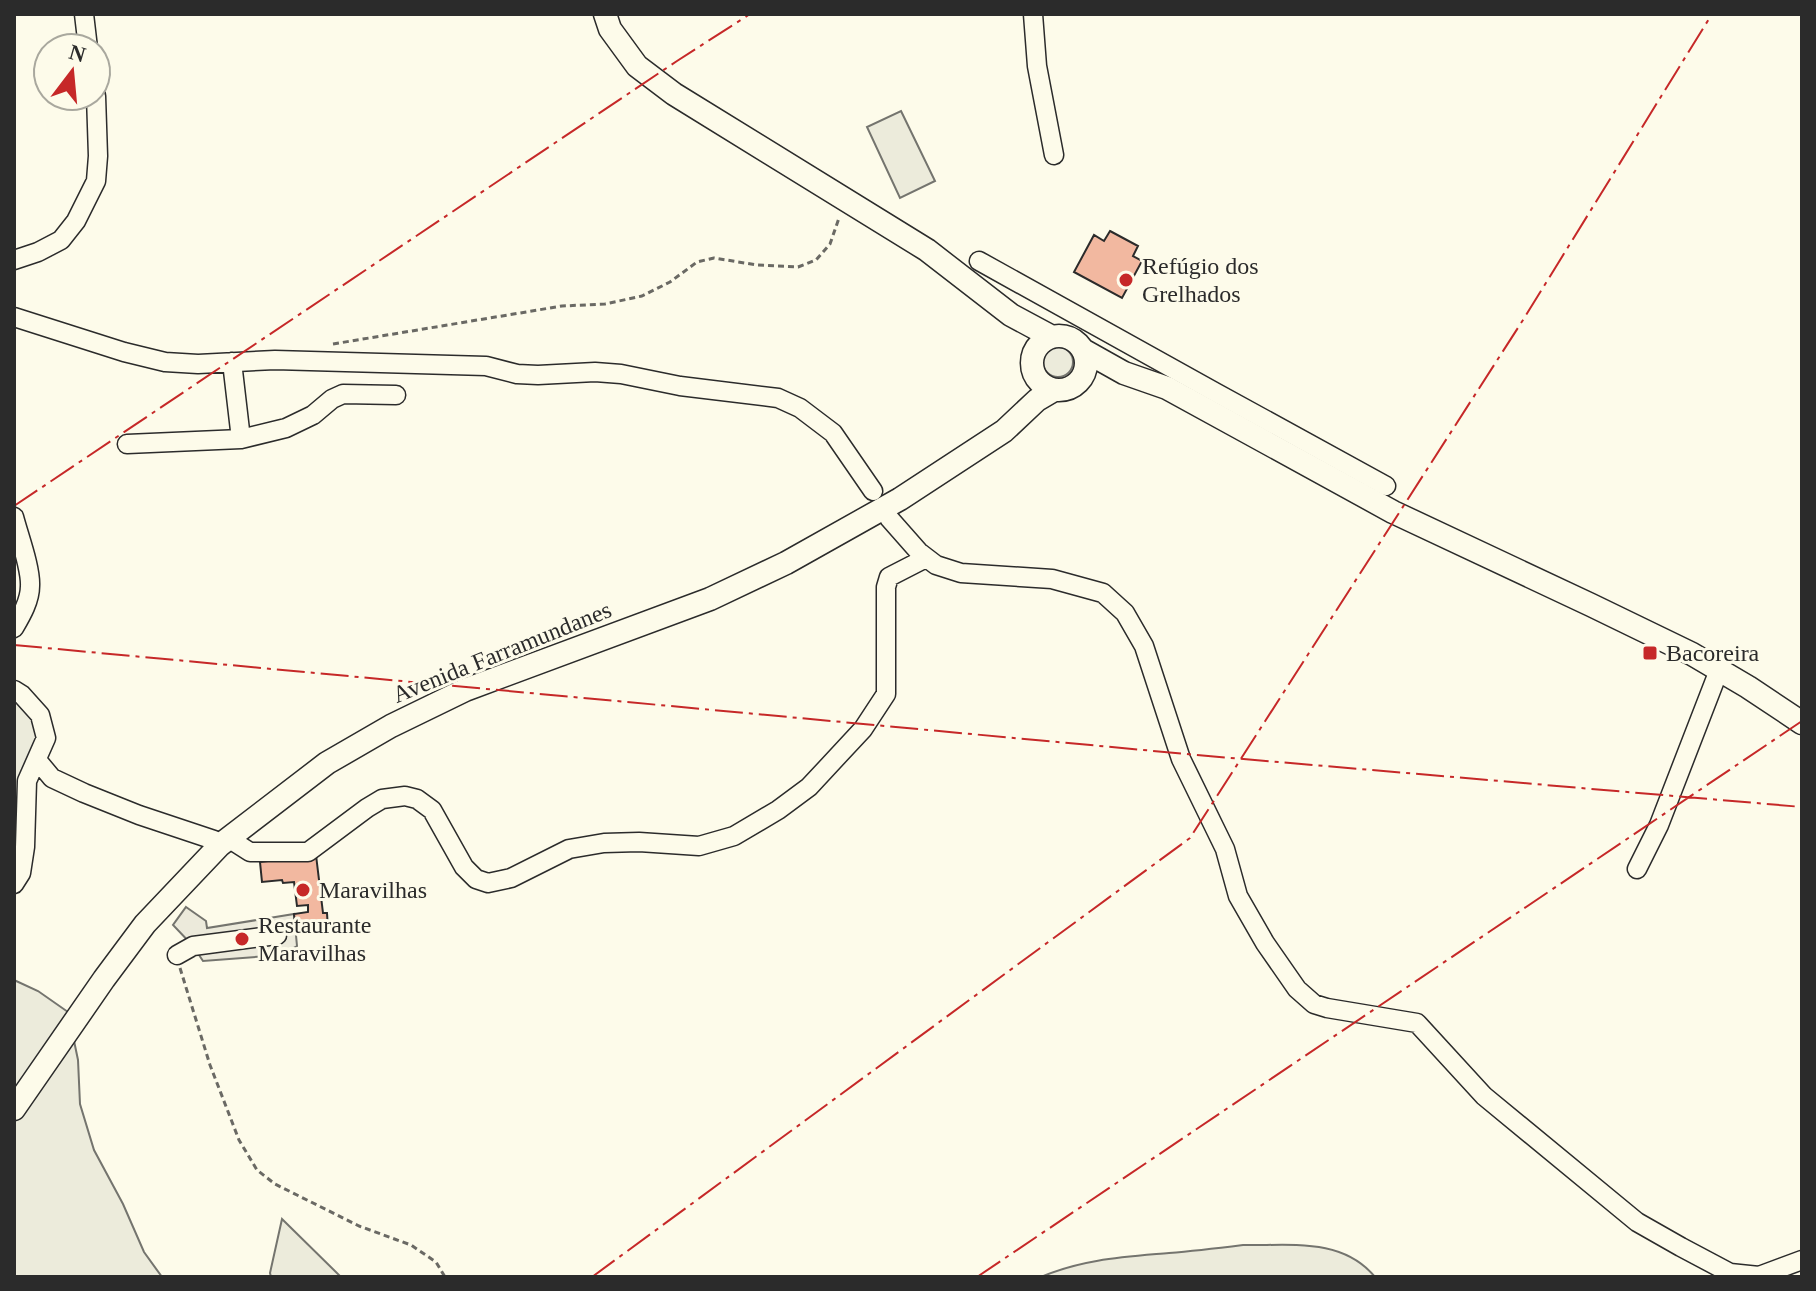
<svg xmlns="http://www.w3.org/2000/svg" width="1816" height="1291" font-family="Georgia,serif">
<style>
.green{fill:#ecebdb;stroke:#74746e;stroke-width:2}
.parking{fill:#eceadb;stroke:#74746e;stroke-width:2}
.building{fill:#f2b8a0;stroke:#2b2b2b;stroke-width:2}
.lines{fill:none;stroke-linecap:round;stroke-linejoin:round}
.minor-casing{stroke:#2b2b2b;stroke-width:21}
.major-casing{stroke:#2b2b2b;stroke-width:25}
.path{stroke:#6a6964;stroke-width:3;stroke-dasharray:6 4;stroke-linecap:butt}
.minor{stroke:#fdfbea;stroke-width:18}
.major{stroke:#fdfbea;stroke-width:22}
.power{stroke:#c62828;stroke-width:2;stroke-dasharray:28 6 4 6;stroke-linecap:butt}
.poi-dot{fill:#c62828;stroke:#fdfbea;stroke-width:3}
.labels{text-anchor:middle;stroke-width:6;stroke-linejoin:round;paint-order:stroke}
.poi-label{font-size:24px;fill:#2b2b2b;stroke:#fdfbea;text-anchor:start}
.street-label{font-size:24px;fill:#2b2b2b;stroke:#fdfbea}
</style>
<rect width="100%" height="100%" fill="#fdfbea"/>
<path class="green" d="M901,111L935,181L900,198L867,127Z
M1043 362a15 15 0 1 1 30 0a15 15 0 1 1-30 0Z
M14,699L31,714L39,730L14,877Z
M14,980L38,991L68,1012L78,1060L80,1104L94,1150L123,1204L144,1252L162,1277H14Z
M282,1219L341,1277H271L270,1273Z
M1243,1245C1289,1246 1342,1237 1375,1277H1041C1083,1259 1124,1257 1169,1253C1194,1251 1219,1248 1243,1245Z"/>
<path class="parking" d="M186,907L206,921L207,928L294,914L297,946L281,955L203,961L193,946L173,925Z"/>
<path class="building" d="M1110,231L1138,246L1133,256L1142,261L1122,298L1074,272L1094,235L1104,241Z
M316,855L323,913H327L328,929L296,933L294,914L308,912V905L297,906L294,882L283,883L282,880L262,882L260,862Z"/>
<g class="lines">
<defs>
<path id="minor" d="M84,14L88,48
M1033,14L1037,66L1054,155
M14,260L38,252L61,240L76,221L96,181L98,156L96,96
M979,261C1114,336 1250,412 1386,486
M14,317L124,352L165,362L198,364L275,360L486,366L517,374L538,375L595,372L621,374L680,386L778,398L800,408L833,433L873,491
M232,362L241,439
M127,444L241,439L286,428L313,415L332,399L343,394L396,395
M14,517C19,536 31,568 30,586C30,601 21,616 14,628
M889,518L919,552L936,565L961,573L1052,579L1103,593L1125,613L1144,646L1181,759L1225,849L1238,896L1265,943L1297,989L1314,1004L1327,1008L1417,1023L1484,1096L1637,1222L1681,1247L1730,1273L1759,1276L1802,1260
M14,690L22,695L40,715L46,738L27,781L25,847L21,873L14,884
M37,760L52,778L84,793L139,815L214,840L220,845
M228,838L250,852H308L367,808L382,799L405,796L417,799L432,810L464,867L476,879L488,883L511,878L569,849L604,843L639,842L699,846L734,836L778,810L809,787L863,729L886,694V587L889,577L926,558
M1637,869L1659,825L1719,670
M177,955L193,946L277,935"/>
<path id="major" d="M605,14L610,29L637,66L674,94L927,250L1011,315L1052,337
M1032 363a27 27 0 1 1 54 0a27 27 0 1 1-54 0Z
M1083,350L1124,373L1167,388L1393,512L1591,605L1692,654L1748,687L1802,723
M14,1109L104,979L145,924L220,845L327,763L391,726L465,690L710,599L786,563L900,499L1004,431L1037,400L1054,390"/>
</defs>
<use href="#minor" class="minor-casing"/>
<use href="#major" class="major-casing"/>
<path class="path" d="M333,344L562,306L605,304L642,296L670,282L697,262L714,258L757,265L798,267L816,260L830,244L839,218
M180,968L210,1065L239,1140L257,1170L275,1184L359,1226L411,1245L436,1262L445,1277"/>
<use href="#minor" class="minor"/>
<use href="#major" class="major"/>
<path class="power" d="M14,506L677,61L750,14
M14,645L1197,755L1802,807
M592,1277L1190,838L1523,320L1712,14
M977,1277L1802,721"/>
</g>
<g class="poi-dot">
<circle cx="1126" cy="280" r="8"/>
<rect x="1642" y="645" width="16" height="16" rx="4"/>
<circle cx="303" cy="890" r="8"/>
<circle cx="242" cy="939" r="8"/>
</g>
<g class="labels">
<g class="poi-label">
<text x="1142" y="274">Refúgio dos<tspan x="1142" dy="28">Grelhados</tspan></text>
<text x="1666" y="661">Bacoreira</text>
<text x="319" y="898">Maravilhas</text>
<text x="258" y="933">Restaurante<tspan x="258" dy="28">Maravilhas</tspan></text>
</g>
<g class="street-label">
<text transform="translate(502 652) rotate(-22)" y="8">Avenida Farramundanes</text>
</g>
</g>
<rect width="1816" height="1291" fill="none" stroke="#2b2b2b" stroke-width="32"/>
<g transform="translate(72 72) rotate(16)"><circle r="38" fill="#fdfbea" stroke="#a9a89e" stroke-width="2"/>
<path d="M0-6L14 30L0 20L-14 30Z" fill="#c62828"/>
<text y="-12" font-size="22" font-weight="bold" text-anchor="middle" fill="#2b2b2b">N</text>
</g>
</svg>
